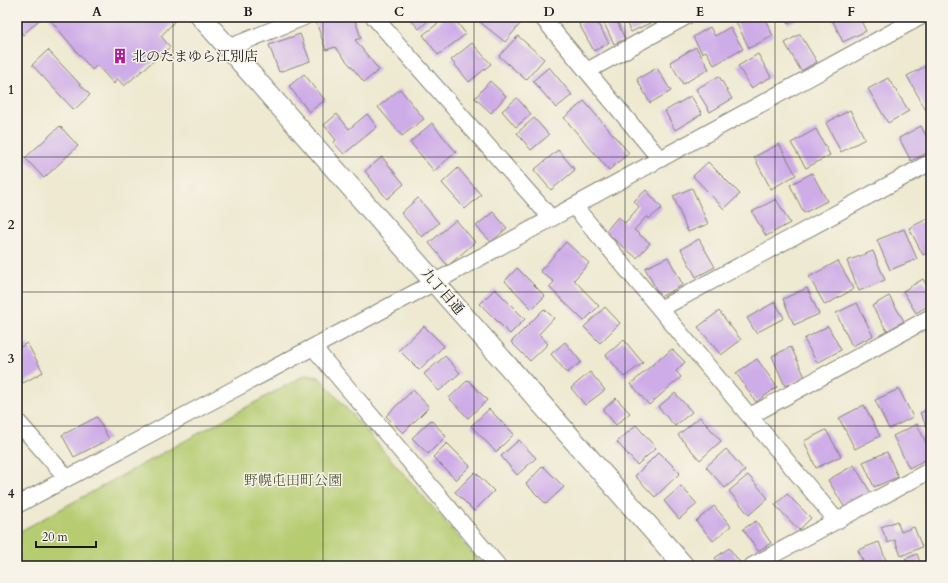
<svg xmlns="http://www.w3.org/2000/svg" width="948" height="583" font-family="Cardo,'Noto Serif JP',serif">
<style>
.green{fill:#b6cc71;stroke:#697446}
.building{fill:#ceace8}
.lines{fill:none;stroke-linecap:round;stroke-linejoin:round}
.minor-casing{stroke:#858276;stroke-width:18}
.tertiary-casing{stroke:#858276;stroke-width:22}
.minor{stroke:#fff;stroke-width:16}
.tertiary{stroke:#fff;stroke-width:20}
.grid{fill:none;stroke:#1c1c1c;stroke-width:1;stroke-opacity:0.55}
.labels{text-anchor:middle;stroke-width:3;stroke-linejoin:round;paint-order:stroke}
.poi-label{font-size:14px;fill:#1c1c1c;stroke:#f7f3e8;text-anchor:start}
.street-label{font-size:14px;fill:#1c1c1c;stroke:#f7f3e8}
.park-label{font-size:14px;fill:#525a3a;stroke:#f7f3e8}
.neatline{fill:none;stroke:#1c1c1c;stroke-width:1.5}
.grid-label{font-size:13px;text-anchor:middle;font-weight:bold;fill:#1c1c1c}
</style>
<rect width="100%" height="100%" fill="#f7f3e8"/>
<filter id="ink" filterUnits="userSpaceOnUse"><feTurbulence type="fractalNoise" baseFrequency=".025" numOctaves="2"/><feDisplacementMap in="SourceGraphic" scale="8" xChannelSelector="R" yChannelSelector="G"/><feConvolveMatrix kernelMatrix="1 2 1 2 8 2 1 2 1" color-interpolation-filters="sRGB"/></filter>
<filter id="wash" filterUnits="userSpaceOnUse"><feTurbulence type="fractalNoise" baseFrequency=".012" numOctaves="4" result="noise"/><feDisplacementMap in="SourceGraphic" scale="16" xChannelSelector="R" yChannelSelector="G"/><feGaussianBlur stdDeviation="0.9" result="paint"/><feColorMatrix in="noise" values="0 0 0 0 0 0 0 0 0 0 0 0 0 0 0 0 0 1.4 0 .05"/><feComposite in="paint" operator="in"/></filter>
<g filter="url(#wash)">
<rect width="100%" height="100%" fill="#eee9d0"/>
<path class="green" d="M305,375L319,377L484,566H17V533Z"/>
<g id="blocks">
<path class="building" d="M17,17H42L23,35L17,27Z
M48,17H169L174,22L161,36L170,47L124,86L117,78L114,84L97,65L92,70Z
M320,17H354L361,38L355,40L379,70L364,82L335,47L326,50L315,19Z
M408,17H432L419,29Z
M446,17H453L466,34L438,55L423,35Z
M483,17H514L521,23L505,42L480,22Z
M563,17H575L565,22Z
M591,17H594L609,43L594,51L579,24Z
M601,17H615L625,39L614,44Z
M623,17H647L650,23L631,32Z
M736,17H764L773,36L749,48L734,18Z
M785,17H801L788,24Z
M831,17H859L866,31L843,42Z
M710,27L715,36L730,27L743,49L714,65L706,51L702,53L693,37Z
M300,34L310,61L279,72L269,45Z
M800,34L817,62L801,71L785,43Z
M518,36L544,59L526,80L499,56Z
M472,43L491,64L469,82L451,60Z
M696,47L709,69L683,84L670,62Z
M48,50L90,95L74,110L32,65Z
M758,54L771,77L751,88L738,66Z
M926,66L931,76V107L926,110L907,76Z
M549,67L572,95L556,108L533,81Z
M657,68L671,91L650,103L637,79Z
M304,74L325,100L309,112L289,86Z
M719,76L732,99L710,112L696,89Z
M888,78L909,111L888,123L868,89Z
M490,81L506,96L491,113L475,98Z
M400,89L424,119L402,136L378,107Z
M691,96L702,114L675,130L665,111Z
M517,98L531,114L516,127L502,111Z
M584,101L629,153L609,170L564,118Z
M850,110L865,139L841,152L826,123Z
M337,114L349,129L367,114L377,127L344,154L333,142L336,140L324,125Z
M534,118L549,135L531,150L517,133Z
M432,123L456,152L434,171L410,142Z
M60,126L78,146L44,178L25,158Z
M921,126L931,145V151L911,161L899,138Z
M816,129L830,155L806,168L791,143Z
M779,144L796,175L771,189L754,157Z
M558,150L575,170L551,190L534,170Z
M382,157L404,184L387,199L365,171Z
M708,162L740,194L724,209L693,176Z
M458,168L481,195L465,209L442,183Z
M812,173L827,201L804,213L790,185Z
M692,188L708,224L688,232L673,196Z
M646,190L662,208L649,219L647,216L634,230L650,243L637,258L605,232L618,217L625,223L639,207L634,201Z
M418,198L439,223L422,237L401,213Z
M776,199L790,223L766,236L752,212Z
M493,212L507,228L491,242L476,226Z
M931,217V251L923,255L909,228Z
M456,220L475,242L448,266L429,243Z
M904,229L917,259L890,270L877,240Z
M699,239L715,267L696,277L681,249Z
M566,242L589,263L574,280L599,306L584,321L549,287L554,282L540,271Z
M873,251L885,280L859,291L847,261Z
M668,257L683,285L660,297L645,268Z
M838,261L854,289L825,305L809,277Z
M517,268L545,296L532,309L505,281Z
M923,279L931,293V304L916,313L903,291Z
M807,288L819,314L794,325L783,299Z
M495,289L525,319L510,334L480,304Z
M889,296L904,321L887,331L872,306Z
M775,302L784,318L756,333L747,318Z
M857,303L873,336L852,346L836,313Z
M605,307L620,323L600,343L584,327Z
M544,309L554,318L539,334L548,344L530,361L511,342Z
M719,311L741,340L721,355L698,327Z
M424,326L444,346L419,370L399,350Z
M828,326L841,350L817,363L804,339Z
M624,340L643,363L624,377L606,355Z
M565,342L581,362L567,373L551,354Z
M27,343L43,372L23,383L17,372V349Z
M791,347L805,377L785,386L772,356Z
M672,349L685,362L676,371L681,377L649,405L631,384L662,356L663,357Z
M445,356L460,373L439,391L424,374Z
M757,359L777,387L756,402L736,373Z
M590,372L605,390L585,405L571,388Z
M468,380L487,400L468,418L449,398Z
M899,389L913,417L889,429L875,400Z
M413,390L429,407L403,433L386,416Z
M675,393L692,412L675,426L658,407Z
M616,398L630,413L616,425L603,410Z
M864,405L880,436L855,449L839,418Z
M931,408V435L920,413Z
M489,409L514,434L496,452L471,426Z
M97,417L109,439L74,457L62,435Z
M700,417L721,441L700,460L678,435Z
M431,420L446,436L428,454L412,438Z
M917,424L931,453V457L909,468L893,436Z
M636,425L656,448L637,465L617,442Z
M826,430L841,456L816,468L804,441Z
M519,440L536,458L517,475L501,456Z
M447,443L470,466L456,480L433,457Z
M726,449L745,471L725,488L706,467Z
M659,452L680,473L655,497L635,476Z
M887,452L898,477L874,487L863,462Z
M854,465L871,493L845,508L828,480Z
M543,466L564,487L546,504L526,484Z
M475,472L494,491L474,511L455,492Z
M748,475L768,498L749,515L729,491Z
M681,486L697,504L679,519L664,501Z
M787,494L811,518L799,530L775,505Z
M714,506L731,526L713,541L696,521Z
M756,521L771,543L758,551L743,529Z
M897,521L901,532L914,527L922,547L901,556L895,540L888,543L881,527Z
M879,542L888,566H865L858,550Z
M729,548L742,565L741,566H721L715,558Z
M917,554L920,562L911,566H908L905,559Z
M843,561L845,566H830Z"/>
</g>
</g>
<g filter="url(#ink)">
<use href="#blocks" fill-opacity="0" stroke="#858276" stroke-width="1"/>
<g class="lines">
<defs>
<path id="minor" d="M374,17L551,218
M542,17L660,159
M228,48L304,17
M587,71L685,17
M574,206L837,521
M660,309L931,162
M313,347L498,566
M750,416L931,317
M17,421L67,478
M17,505L435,282L920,17
M752,566L931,470"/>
<path id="tertiary" d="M201,17L684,566"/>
</defs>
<use href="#minor" class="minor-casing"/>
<use href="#tertiary" class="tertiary-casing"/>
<use href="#minor" class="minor"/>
<use href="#tertiary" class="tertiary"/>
</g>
</g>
<path class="grid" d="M173,17V566M323,17V566M474,17V566M625,17V566M775,17V566M17,157H931M17,292H931M17,426H931"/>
<defs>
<symbol id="building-bare" viewBox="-9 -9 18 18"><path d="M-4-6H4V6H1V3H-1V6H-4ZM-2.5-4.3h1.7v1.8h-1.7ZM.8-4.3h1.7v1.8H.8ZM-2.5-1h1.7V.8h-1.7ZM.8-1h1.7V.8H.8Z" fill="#b5179e" stroke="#f7f3e8" stroke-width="2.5" paint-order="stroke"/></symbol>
</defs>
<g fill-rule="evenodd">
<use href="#building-bare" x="109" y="45" width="22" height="22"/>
</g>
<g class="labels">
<g class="poi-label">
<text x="132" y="61">北のたまゆら江別店</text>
</g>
<g class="street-label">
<text transform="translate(443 291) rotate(49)" y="5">九丁目通</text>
</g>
<g class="park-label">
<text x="293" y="485">野幌屯田町公園</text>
</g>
</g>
<rect width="948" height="583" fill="none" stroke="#f7f3e8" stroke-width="44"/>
<path d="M36 541v6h60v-6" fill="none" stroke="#1c1c1c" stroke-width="2"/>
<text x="42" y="541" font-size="12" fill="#1c1c1c" stroke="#f7f3e8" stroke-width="3" paint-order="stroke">20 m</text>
<rect x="22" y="22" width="904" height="539" class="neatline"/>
<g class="grid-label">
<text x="97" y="16">A</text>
<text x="248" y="16">B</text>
<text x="399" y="16">C</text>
<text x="549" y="16">D</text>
<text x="700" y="16">E</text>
<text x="851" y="16">F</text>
<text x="11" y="94">1</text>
<text x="11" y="229">2</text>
<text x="11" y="363">3</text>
<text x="11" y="498">4</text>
</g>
</svg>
